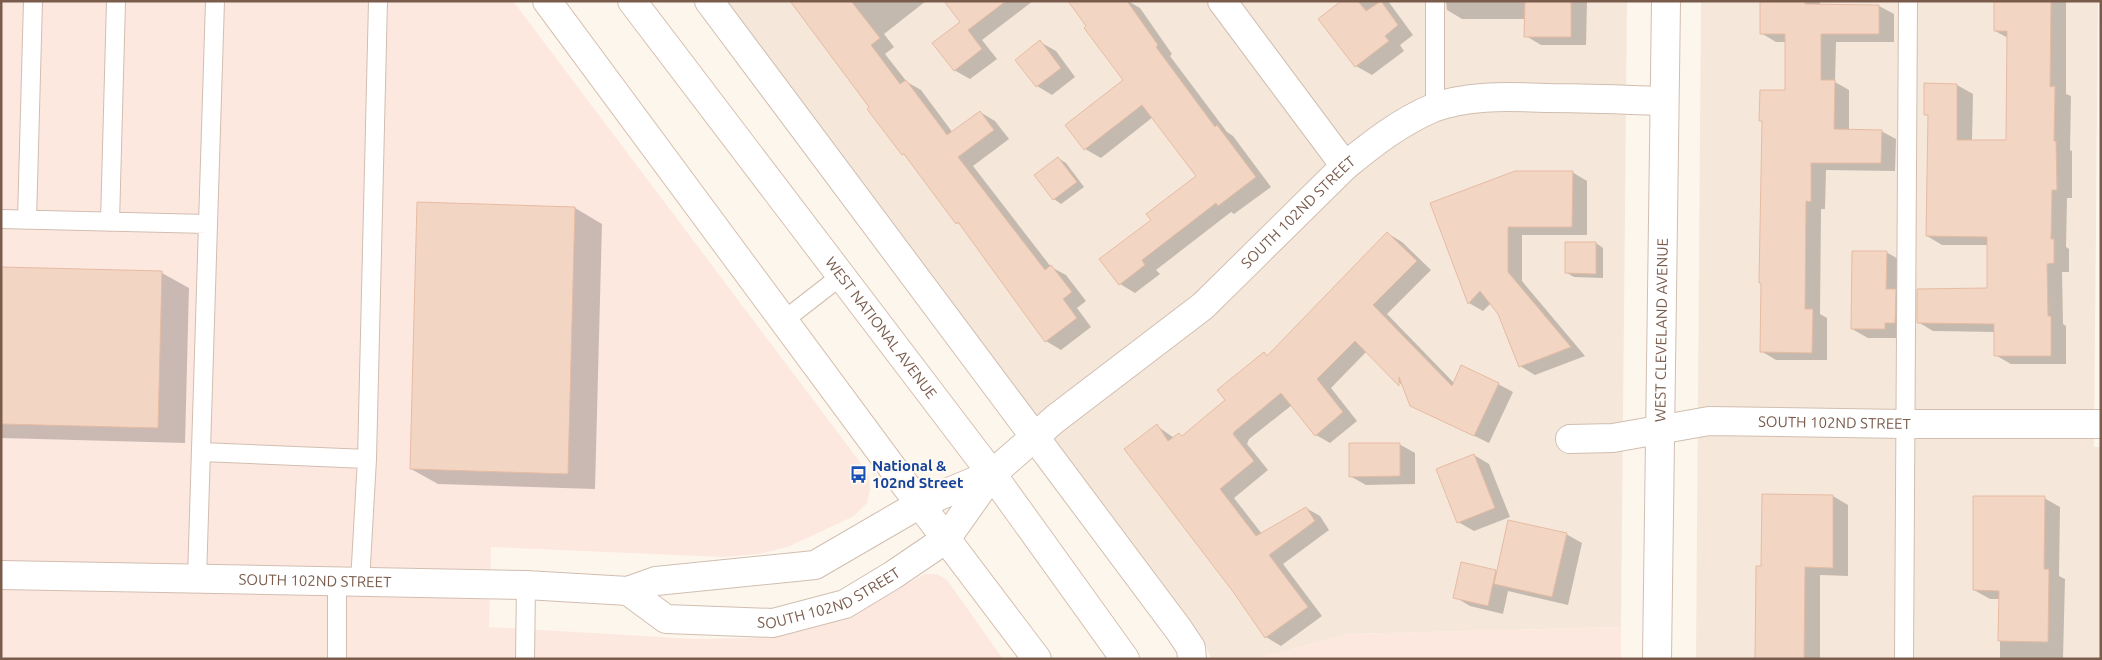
<svg xmlns="http://www.w3.org/2000/svg" width="2102" height="660" font-family="Ubuntu,sans-serif">
<style>
.residential{fill:#f5e8da}
.commercial{fill:#fde8e0}
.shadow{fill:#0003}
.building{fill:#f3d5c3;stroke:#e6bba3}
.lines{fill:none;stroke-linecap:round;stroke-linejoin:round}
.service-casing{stroke:#d1beb0;stroke-width:20}
.minor-casing{stroke:#d1beb0;stroke-width:30}
.tertiary-casing{stroke:#d1beb0;stroke-width:30}
.secondary-casing{stroke:#d6c0b0;stroke-width:30}
.service{stroke:#fff;stroke-width:18}
.minor{stroke:#fff;stroke-width:28}
.tertiary{stroke:#fff;stroke-width:28}
.secondary{stroke:#fff;stroke-width:28}
.labels{text-anchor:middle;stroke-width:4;stroke-linejoin:round;paint-order:stroke}
.street-label{font-size:15px;fill:#7a5c4d;stroke:#fffaf3}
.transit-label{font-size:15px;font-weight:bold;fill:#164399;stroke:#fffaf3;text-anchor:start}
</style>
<rect width="100%" height="100%" fill="#fdf6ec"/>
<path class="residential" d="M727,1H1627L1621,627L1347,634L1256,659H1211L1204,641L1191,623Z
M1701,1H2098L2094,447H2101V659H1696Z"/>
<path class="commercial" d="M1,1H513L857,458L869,476L870,491L867,503L854,516L790,546L759,554L722,557L491,547L489,627L695,639L750,638L793,633L859,612L925,574H937L947,580L1003,659H1Z
M1621,627V659H1256L1347,634Z"/>
<path class="shadow" d="M792,1H926L884,34L894,47L885,54L907,82L921,90L953,133L980,112L995,121L1009,139L973,166L1051,267L1066,275L1086,301L1077,308L1091,327L1061,350L1046,341L961,225L957,223L869,109L871,107Z
M957,1H1033L982,40L997,59L970,79L954,70L961,23Z
M1069,1H1128L1140,8L1172,54L1170,56L1227,132L1233,136L1271,187L1234,214L1231,212L1156,270L1160,274L1135,293L1120,284L1153,220L1197,177L1153,117L1101,158L1085,149L1124,80Z
M1344,1H1388L1413,35L1400,45L1404,51L1372,75L1356,66L1320,19Z
M1446,1H1587L1586,45H1541L1526,36V19H1462L1447,10Z
M1761,1H1820V5L1879,6L1894,14V42H1836L1835,82L1849,90V131H1881L1896,139L1895,171L1826,170L1825,209H1821L1820,314L1827,318V360H1776L1761,351L1763,122L1760,121L1786,91V42H1776L1761,33Z
M1995,1H2066V94L2071,96L2070,150L2072,151V198H2067L2066,247L2069,249V272H2062L2063,324L2066,326V364H2011L1995,355L1996,332L1933,331L1918,322L1988,290L1989,245H1942L1927,236L1929,116L1925,114V84L1957,85L1973,94L1972,141L2007,142L2008,38L1995,31Z
M1040,42L1056,51L1075,77L1052,95L1037,86Z
M1058,158L1066,163L1084,187L1061,204L1054,199Z
M1515,172H1572L1587,181V235H1522V281L1585,356L1535,375L1520,366L1500,313L1491,303L1483,311L1469,303Z
M575,208L602,224L595,489L438,484L411,469Z
M1387,233L1402,242L1431,270L1387,314L1454,383L1498,384L1513,392L1489,443L1411,405L1404,387L1367,351L1331,388L1357,421L1330,443L1316,435L1292,405L1249,439L1247,444L1268,470L1234,498L1262,534L1306,508L1320,516L1329,530L1283,564L1322,616L1281,646L1266,637L1235,592L1157,426L1174,438L1179,434L1183,436L1227,401L1264,354L1269,356Z
M1596,243L1603,248V278L1574,277L1567,273Z
M1886,252L1902,261L1900,338H1868L1852,329Z
M1,268L162,273L189,288L185,443L1,438Z
M1399,444L1415,453V484L1366,485L1350,476Z
M1474,455L1489,464L1510,517L1474,531L1458,522Z
M1833,496L1848,505V576L1820,575V659H1756L1762,567Z
M2044,498L2060,507L2059,576L2065,579L2063,659H2000V599H1990L1974,590Z
M1566,534L1582,543L1568,605L1508,591L1503,614L1470,606L1455,597L1495,571L1498,573Z"/>
<path class="building" d="M790,1H851L880,38L871,45L900,84L906,80L947,135L980,111L994,130L958,157L1045,270L1051,265L1072,292L1063,299L1077,318L1045,342L958,222L956,224L904,154L902,155L867,109L869,107Z
M944,1H1006L968,30L982,49L954,71L932,43L960,22Z
M1068,1H1127L1158,45L1156,47L1215,127L1217,125L1256,177L1218,206L1216,203L1142,260L1145,265L1119,285L1099,259L1151,220L1146,214L1196,176L1142,105L1084,150L1065,125L1123,80L1084,28L1086,26Z
M1341,1H1358L1366,11L1381,1L1398,25L1385,36L1389,41L1355,67L1318,19Z
M1525,1H1571V37H1524Z
M1760,1H1805V4L1879,5V34H1821V80H1835L1834,129L1882,130L1881,163H1811V202L1806,201L1805,309H1813L1812,353L1760,352L1761,283H1759L1762,121H1759L1760,90H1785V34H1760Z
M1994,1H2051L2050,87L2055,86L2054,141H2056L2057,190H2052L2051,239H2054V263L2047,264L2048,316H2051V356H1994V324L1917,323V289L1987,288V237L1926,236L1928,115H1924V83L1957,84V140H2006L2007,31H1994Z
M1040,40L1061,68L1036,87L1015,60Z
M1058,157L1077,182L1053,200L1034,175Z
M1515,171H1573L1572,227H1508V272L1571,347L1519,367L1498,314L1480,291L1468,304L1430,203Z
M417,202L575,207L568,474L410,469Z
M1387,232L1417,261L1373,305L1452,386L1461,365L1499,383L1474,436L1410,406L1399,377V386L1355,341L1317,379L1343,412L1315,436L1281,393L1235,431L1233,434L1254,461L1220,489L1256,536L1306,507L1315,521L1269,555L1308,607L1265,638L1234,593L1124,449L1157,424L1168,441L1179,433L1182,436L1225,400L1217,390L1264,352L1267,356Z
M1565,242H1596V274L1565,273Z
M1852,251H1887L1886,289H1896L1895,323H1885V329H1851Z
M1,267L162,271L158,428L1,424Z
M1349,443H1400V476L1349,477Z
M1474,454L1495,508L1457,523L1436,469Z
M1762,494L1833,495V568L1805,567L1804,659H1755L1756,566H1761Z
M1973,496H2045L2044,569H2049L2048,642L1998,641L1999,591L1973,590Z
M1508,520L1567,533L1552,597L1494,584Z
M1461,562L1496,570L1488,606L1453,598Z"/>
<g class="lines">
<defs>
<path id="service" d="M1435,1V108
M1,219L208,224L197,579
M27,220L33,1
M110,222L116,1
M208,224L215,1
M783,321L841,276
M201,452L367,459
M360,582L367,459L378,1
M337,659V581
M525,659L526,585
M1904,659L1908,1"/>
<g id="minor">
<path d="M709,1L1179,630L1191,648L1192,659"/>
<path d="M1222,1L1345,166"/>
<path id="s1" d="M1570,439L1613,438L1709,421L1905,424H2101"/>
<path id="s2" d="M1,575L526,585L628,591L656,581L815,565L920,504L992,474"/>
<path id="s3" d="M628,591L666,619L773,623L845,604L893,575L946,539L992,474L1055,419L1203,306L1345,166C1372,144 1400,122 1433,108C1470,94 1512,97 1550,98C1588,98 1626,100 1664,101"/>
</g>
<g id="tertiary">
<path id="s4" d="M1657,659L1666,1"/>
</g>
<g id="secondary">
<path d="M547,1L897,474L1037,659"/>
<path id="s5" d="M632,1L992,474L1125,659"/>
</g>
</defs>
<use href="#service" class="service-casing"/>
<use href="#minor" class="minor-casing"/>
<use href="#tertiary" class="tertiary-casing"/>
<use href="#secondary" class="secondary-casing"/>
<use href="#service" class="service"/>
<use href="#minor" class="minor"/>
<use href="#tertiary" class="tertiary"/>
<use href="#secondary" class="secondary"/>
</g>
<defs>
<symbol id="bus-bare" viewBox="-9 -9 18 18"><path d="M-5-6H5V4H4V6H2V4H-2V6H-4V4H-5ZM-3.5-4V0h7V-4ZM-3.5 1.2v1.5H-2V1.2ZM2 1.2v1.5H3.5V1.2Z" fill="#1a4fb4" stroke="#fffaf3" stroke-width="2.5" paint-order="stroke"/></symbol>
</defs>
<g fill-rule="evenodd">
<use href="#bus-bare" x="846" y="462" width="25" height="25"/>
</g>
<g class="labels">
<g class="street-label">
<text dy="5" stroke="none"><textPath href="#s3" startOffset="832">SOUTH 102ND STREET</textPath></text>
<text dy="5" stroke="none"><textPath href="#s5" startOffset="411">WEST NATIONAL AVENUE</textPath></text>
<text dy="5" stroke="none"><textPath href="#s4" startOffset="329">WEST CLEVELAND AVENUE</textPath></text>
<text dy="5" stroke="none"><textPath href="#s1" startOffset="266">SOUTH 102ND STREET</textPath></text>
<text dy="5" stroke="none"><textPath href="#s2" startOffset="314">SOUTH 102ND STREET</textPath></text>
<text dy="5" stroke="none"><textPath href="#s3" startOffset="215">SOUTH 102ND STREET</textPath></text>
</g>
<g class="transit-label">
<text x="872" y="471">National &amp;<tspan x="872" dy="17">102nd Street</tspan></text>
</g>
</g>
<rect width="2102" height="660" fill="none" stroke="#7a5c4d" stroke-width="5"/>
</svg>
